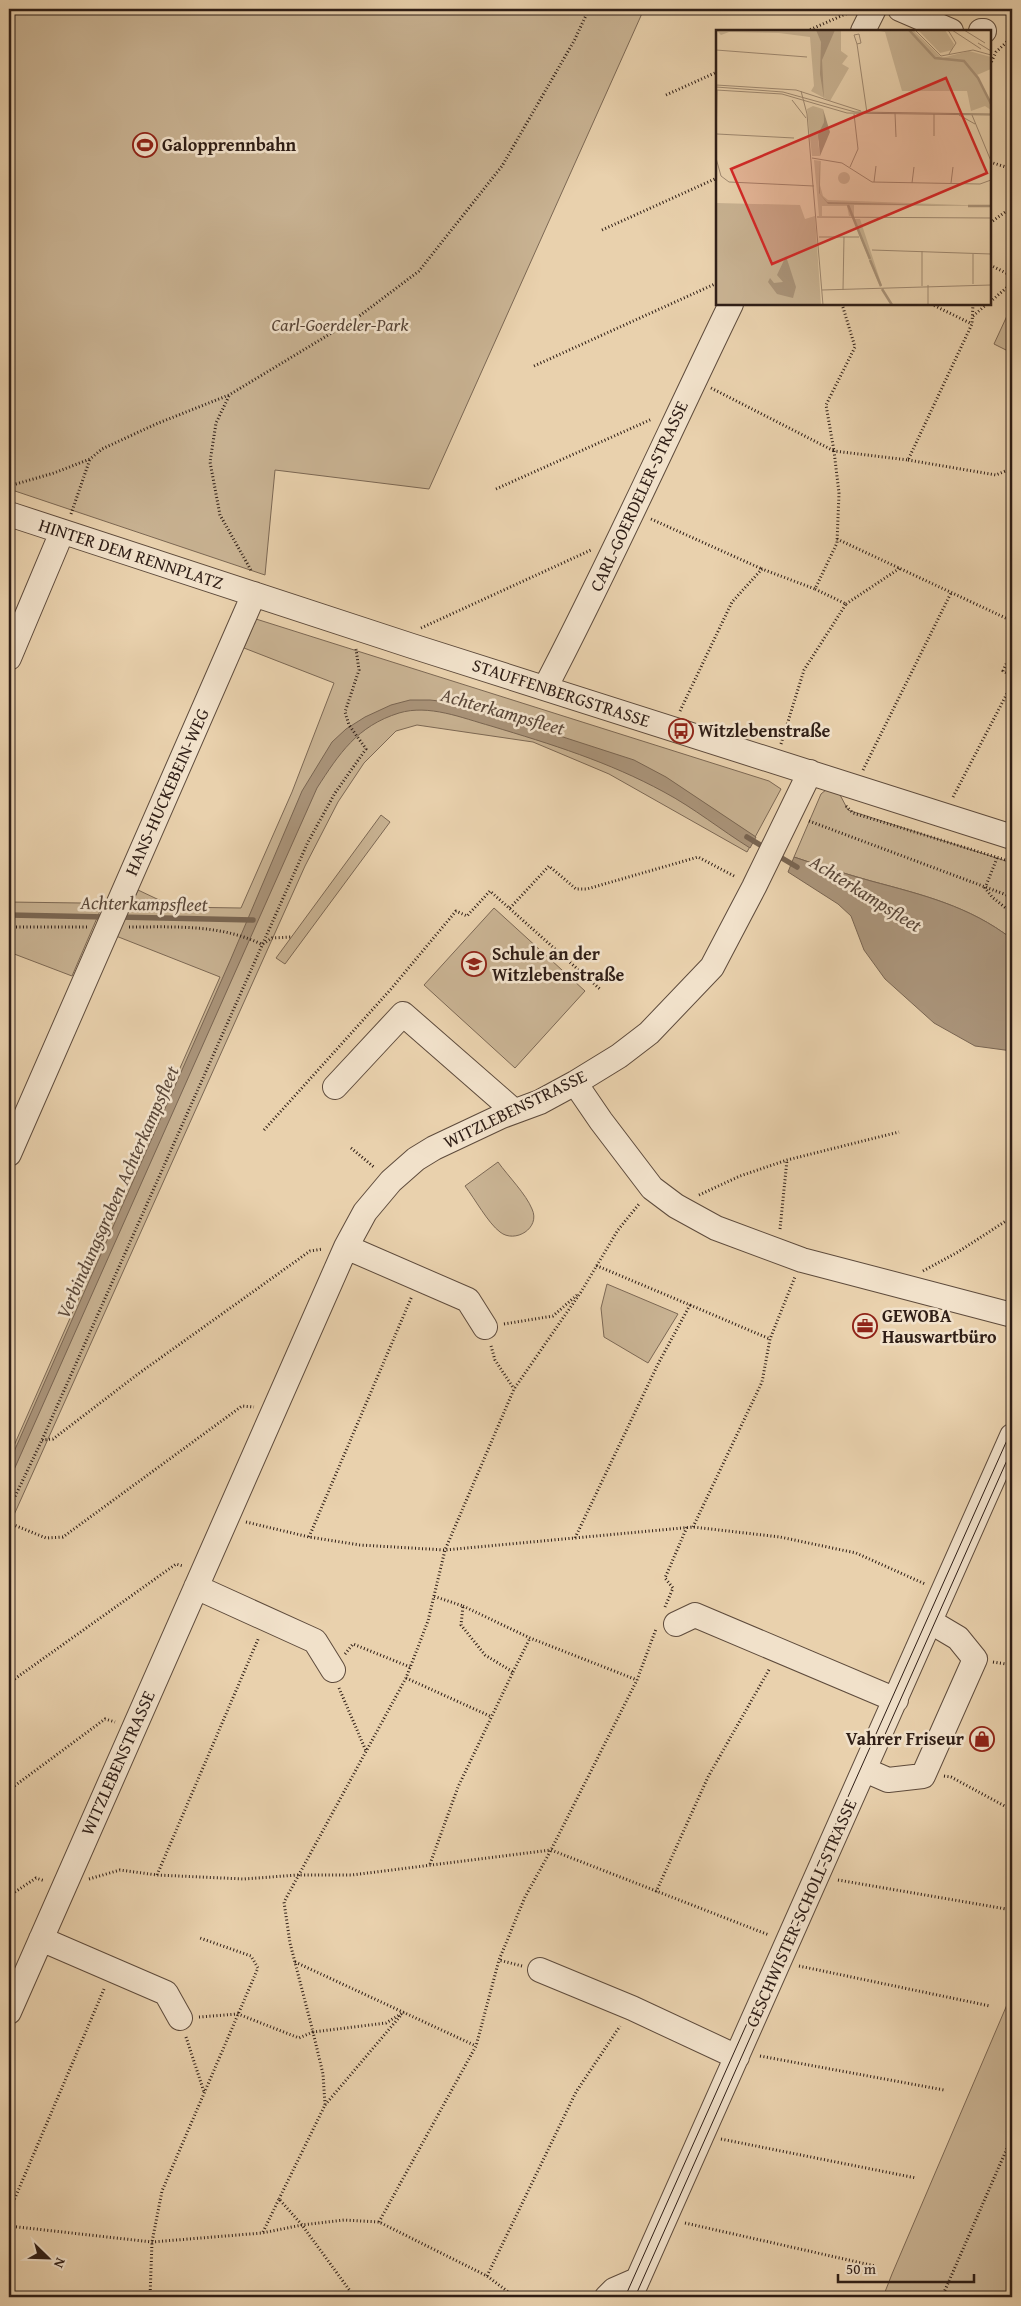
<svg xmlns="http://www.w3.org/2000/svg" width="1021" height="2306" font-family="'Gentium Book Plus',serif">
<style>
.green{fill:#c9b393;stroke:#7c6854}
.water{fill:#aa947a;stroke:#796552}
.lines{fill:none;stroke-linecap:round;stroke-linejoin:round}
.stream{stroke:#796552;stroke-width:5.5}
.minor-casing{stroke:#5e4b3c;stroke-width:26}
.path{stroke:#2f1e16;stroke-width:3;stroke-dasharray:1 2.5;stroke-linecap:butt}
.minor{stroke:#f1e1ca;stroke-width:24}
.tram{stroke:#2f1e16;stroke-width:1}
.labels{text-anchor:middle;stroke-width:5;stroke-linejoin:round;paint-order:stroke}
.poi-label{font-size:18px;font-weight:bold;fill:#2f1e16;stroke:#f1e1ca;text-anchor:start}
.park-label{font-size:18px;font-style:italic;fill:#564335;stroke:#f1e1ca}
.street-label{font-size:18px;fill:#2f1e16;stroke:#f1e1ca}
.water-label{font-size:19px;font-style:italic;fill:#5a4739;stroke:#f1e1ca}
.inset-river{fill:none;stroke:#aa947a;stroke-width:2.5}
.inset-road{fill:none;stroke:#9f8971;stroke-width:1}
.view{fill:#d62828;fill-opacity:0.15;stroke:#d62828;stroke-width:2.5}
.inset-edge{fill:none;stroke:#2f1e16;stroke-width:2.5}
</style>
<rect width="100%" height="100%" fill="#e9d1ad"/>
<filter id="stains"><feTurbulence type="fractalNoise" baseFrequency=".004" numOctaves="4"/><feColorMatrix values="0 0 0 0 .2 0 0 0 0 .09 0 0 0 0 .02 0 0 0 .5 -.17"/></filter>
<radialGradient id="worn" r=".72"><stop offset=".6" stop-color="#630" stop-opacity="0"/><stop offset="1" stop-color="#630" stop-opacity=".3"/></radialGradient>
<path class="green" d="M9,9H644L429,489L275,470L265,575L9,489Z
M1012,305V353L994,344Z
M256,619L769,781L781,789L747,852L609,774L533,742L417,725L396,731L364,763L338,802L305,866L9,1526V1457L220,977L116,936L138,890L174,907L241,908L292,792L334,683L244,648Z
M827,789L839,793L848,810L1012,863V939C969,906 923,895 871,881C846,874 820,866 794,857L821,794Z
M381,815L390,822L285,964L276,958Z
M9,902L81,903L100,911L72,976L9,952Z
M494,908L585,991L515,1068L424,985Z
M498,1162C508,1176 526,1194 532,1209C541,1228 515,1244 500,1232C488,1223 475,1199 465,1186Z
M607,1284L678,1314L648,1363L604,1337L601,1308Z
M1012,1993V2297H883L892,2274Z"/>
<path class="water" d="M410,700H430L458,703L634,760L666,777L756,837L750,848C721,830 694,808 664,792C609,762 551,744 491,726C462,718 429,704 399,713C357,726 339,754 317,788L9,1481V1463L230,961L302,791L332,742L346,729L365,717L391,705Z
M794,857C820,866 846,874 871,881C923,895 969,906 1012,939V1051L975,1046L934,1023L885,979L864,950L851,916L838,904L788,872Z"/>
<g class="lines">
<path class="stream" d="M747,837L767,849
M775,854L797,867
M9,915L106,917
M118,917L253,920"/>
<defs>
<path id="minor" d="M900,9L951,31
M863,31L874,9
M981,31H984
M9,514L412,646L1012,837
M9,658L62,532
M545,688C611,562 669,432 731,304
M575,1083L601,1121L652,1188L676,1206L716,1228L802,1260L1012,1315
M335,1087L403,1014L514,1111
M9,1154L254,594
M346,1247L468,1300L485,1327
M196,1587L315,1641L333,1670
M676,1624L695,1615L896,1700
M865,1770L888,1780L923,1776L975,1659L958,1638L931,1622
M41,1939L166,1993L180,2018
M540,1970L632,2008L737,2057
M9,2012L346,1247L365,1212L391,1181L416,1159L434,1148L502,1116L540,1102L575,1083L619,1056L649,1033L712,967L754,887L810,772
M607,2297L614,2290L637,2280
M630,2297L1012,1436"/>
</defs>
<use href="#minor" class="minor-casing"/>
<path class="path" d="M1009,9L1012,10
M807,31L850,12
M990,65L996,52L1012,37
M666,95L717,72
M990,162L1012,169
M990,223L1012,207
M602,230L717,178
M990,265L1012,276
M990,302L1012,283
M931,304L972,324
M973,316L987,304
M534,366L717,283
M711,388L834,451L826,405L855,347L842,304
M229,396L216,423L210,462L220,515L252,572
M908,460L996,475L1008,470L1012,461
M9,486L54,473L90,459L102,449L156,424L229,395L358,317L419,271L502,166L574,41L589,9
M496,489L652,419
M71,514L90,459
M651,519L762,569
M837,539L1012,621
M846,604L900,568
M421,628L591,550
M1012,651L1003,671L1012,676
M680,711L732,602L762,569L815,589
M781,744L804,670L846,604L815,589L837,543L839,493L834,451L908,460L972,324L973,304
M863,770L951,593
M953,797L1012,684
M846,806L853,813L1012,862
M809,821L1012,897
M997,858L985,888L992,897L1012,913
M510,908L549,866L576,889H587L698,857L736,877
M9,927H88
M129,927C175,927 221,924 263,945
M263,944L272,938L291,937
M264,1130L391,989L456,911L467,916L490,891L601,990
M351,1148L375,1168
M699,1195L740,1176L787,1160L899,1132
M780,1229L787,1160
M923,1271L958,1252L1012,1217
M690,1305L770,1339
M504,1324L553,1316L577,1295
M491,1346L495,1360L514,1389
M42,1440L53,1439L138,1374L310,1251L323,1249
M9,1509L42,1440L308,842L335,793L366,749L349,725L345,712L359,670L356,649
M246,1522L309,1537L360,1545L445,1550L693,1527L780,1537L856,1553L925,1584
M9,1523L46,1538L63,1537L242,1406L254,1407
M693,1527L762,1382L770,1339L795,1277
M309,1537L412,1296
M575,1538L658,1364L690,1305L595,1265
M463,1606L530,1638L637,1680
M665,1607L673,1588L665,1578L687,1527
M345,1654L353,1644L410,1667
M993,1662L1012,1665
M513,1672L530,1638
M406,1678L492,1717
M9,1683L176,1564L183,1566
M339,1688L366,1751
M944,1776L951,1777L1012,1810
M9,1790L105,1719L115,1722
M430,1864L458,1787L513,1672L485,1655L461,1625L463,1606L433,1596
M157,1875L259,1637
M89,1879L120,1870L157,1875L244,1879L298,1875H352L551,1850L769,1935
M838,1880L1012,1910
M656,1892L708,1777L770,1668
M9,1896L36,1878L45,1881
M295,1962L476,2046
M522,1966L499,1960L525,1897L551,1850L637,1680L656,1629
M799,1966L990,2006
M199,2017L238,2014L299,2038L313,2032L290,1943L284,1902L406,1678L428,1621L445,1550L514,1389L581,1292L618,1230L639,1204
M186,2037L204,2092
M760,2056L944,2090
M325,2105L402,2014
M721,2139L916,2178
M279,2199L325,2105L323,2074L313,2032L386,2023L404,2012
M9,2212L104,1989
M379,2222L476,2046L499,1960
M685,2223L875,2266
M9,2226L152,2242L262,2233L302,2225L344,2220L379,2222L487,2276L515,2297
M263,2232L279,2199L302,2225L353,2295L359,2297
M487,2276L576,2092L620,2026
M150,2297L152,2242L162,2191L258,1968L251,1956L200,1938
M942,2297L1012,2137"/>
<use href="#minor" class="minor"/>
<path class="tram" d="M883,1739L1012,1449
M625,2297L1012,1429
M635,2297L845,1824"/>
</g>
<defs>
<symbol id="stadium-ring" viewBox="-11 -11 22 22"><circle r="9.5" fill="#f1e1ca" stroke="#8f2418" stroke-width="1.5"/><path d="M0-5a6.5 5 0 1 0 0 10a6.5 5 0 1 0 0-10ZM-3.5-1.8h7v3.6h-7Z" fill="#8f2418"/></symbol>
<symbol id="bus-ring" viewBox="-11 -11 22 22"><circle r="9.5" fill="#f1e1ca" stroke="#8f2418" stroke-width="1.5"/><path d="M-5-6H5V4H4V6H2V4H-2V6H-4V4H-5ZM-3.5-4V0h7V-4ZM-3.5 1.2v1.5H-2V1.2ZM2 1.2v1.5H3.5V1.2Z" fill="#8f2418"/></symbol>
<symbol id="school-ring" viewBox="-11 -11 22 22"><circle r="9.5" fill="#f1e1ca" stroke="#8f2418" stroke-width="1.5"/><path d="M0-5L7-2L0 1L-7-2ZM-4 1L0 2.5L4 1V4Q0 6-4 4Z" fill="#8f2418"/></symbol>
<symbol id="office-ring" viewBox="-11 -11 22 22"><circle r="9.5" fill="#f1e1ca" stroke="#8f2418" stroke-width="1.5"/><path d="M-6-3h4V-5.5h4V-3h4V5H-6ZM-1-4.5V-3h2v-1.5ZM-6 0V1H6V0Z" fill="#8f2418"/></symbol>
<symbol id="shop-ring" viewBox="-11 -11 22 22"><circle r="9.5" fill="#f1e1ca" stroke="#8f2418" stroke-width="1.5"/><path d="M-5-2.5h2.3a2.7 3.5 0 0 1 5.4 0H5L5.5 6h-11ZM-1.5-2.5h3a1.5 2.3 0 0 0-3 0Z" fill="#8f2418"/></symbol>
</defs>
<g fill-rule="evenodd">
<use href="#stadium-ring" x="131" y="131" width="28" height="28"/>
<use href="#bus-ring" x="667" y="717" width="28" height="28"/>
<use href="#school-ring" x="460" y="950" width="28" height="28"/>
<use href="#office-ring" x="851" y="1312" width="28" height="28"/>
<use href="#shop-ring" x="968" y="1725" width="28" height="28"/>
</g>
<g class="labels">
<g class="poi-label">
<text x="162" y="151">Galopprennbahn</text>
<text x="698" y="737">Witzlebenstraße</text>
<text x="492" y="960">Schule an der<tspan x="492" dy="21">Witzlebenstraße</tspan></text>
<text x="882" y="1322">GEWOBA<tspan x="882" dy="21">Hauswartbüro</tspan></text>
<text x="964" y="1745" text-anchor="end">Vahrer Friseur</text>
</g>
<g class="park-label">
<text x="340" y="331">Carl-Goerdeler-Park</text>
</g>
<g class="street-label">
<text transform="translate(639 496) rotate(-65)" y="6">CARL-GOERDELER-STRASSE</text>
<text transform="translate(131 554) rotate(18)" y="6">HINTER DEM RENNPLATZ</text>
<text transform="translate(561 693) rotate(18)" y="6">STAUFFENBERGSTRASSE</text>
<text transform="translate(167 792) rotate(-66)" y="6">HANS-HUCKEBEIN-WEG</text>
<text transform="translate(515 1109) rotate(-26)" y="6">WITZLEBENSTRASSE</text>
<text transform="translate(118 1763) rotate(-66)" y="6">WITZLEBENSTRASSE</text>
<text transform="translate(801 1913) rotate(-66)" y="6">GESCHWISTER-SCHOLL-STRASSE</text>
</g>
<g class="water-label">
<text transform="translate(503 711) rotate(16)" y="7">Achterkampsfleet</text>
<text transform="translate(866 893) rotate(32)" y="7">Achterkampsfleet</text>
<text transform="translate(144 903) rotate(1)" y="7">Achterkampsfleet</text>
<text transform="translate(117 1192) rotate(-66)" y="7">Verbindungsgraben Achterkampsfleet</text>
</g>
</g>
<g transform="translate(716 30)">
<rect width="275" height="275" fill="#e9d1ad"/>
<path d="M0,0H125V21L132,26L126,34L133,38L114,71L95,61L98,56L94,7L63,3L13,2L5,5ZM158,0H197L226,28L253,21L275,27V39L261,45L275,72V80L269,76L255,81L251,61H186L169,2ZM202,0H229L238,14L236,20L224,23ZM97,76L107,79L108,92L102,111L104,126H96L91,79ZM98,130L105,131L104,155L107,166L112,170L275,176L138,175V186H133L131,176H106V186H103ZM122 148a6 6 0 1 1 12 0a6 6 0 1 1-12 0ZM0,173L84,175L89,189L99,186L105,275H0ZM137,189H144L166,256L164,257Z" fill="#c9b393"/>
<path d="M100,0H119L106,30L108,69L104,44L105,12ZM107,79L114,102L104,126L102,105L108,92ZM104,130V164L111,172L251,176L112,174L103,163ZM70,226L80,257L77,268L61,264L52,252L54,248L58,253L67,252L61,245Z" fill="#aa947a"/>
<path class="inset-river" d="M193,0L219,28L248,31L262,48L275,74M132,175L154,229M252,176H275M154,230L165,256M166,259L176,275"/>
<path class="inset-road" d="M199,0L225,26L257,20L275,25M232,0L240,13L233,24M236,0L265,19M248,0L269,13M143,4L145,13L141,14L138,5ZM262,13L275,21M141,14L151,83M0,20L91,27M0,55L80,60L145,81M0,57L67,62L139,82L275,84M0,60L66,64L131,83L275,85M85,61L91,84L107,275M76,70L90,88M179,83L180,107M243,85L259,94M256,85L275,131M1,104L78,108M218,106V84M0,116L1,60M0,128L5,146L13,152L98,156M96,128L126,133L156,152L264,154L275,150M134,137L142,119L138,84M158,152L160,136M196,153L198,137M235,153L237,137M101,187L275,188M103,207H143M156,220L275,224M257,254V224M212,255V275M206,256V221M106,260L275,255M127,260L128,207"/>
<path class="view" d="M230,48L271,143L56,234L15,139Z"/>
<rect width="275" height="275" class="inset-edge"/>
</g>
<rect width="1021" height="2306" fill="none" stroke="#e9d1ad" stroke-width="30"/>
<rect x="10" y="10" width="1001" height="2286" fill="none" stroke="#2f1e16" stroke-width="2.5"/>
<rect x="15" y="15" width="991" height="2276" fill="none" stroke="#2f1e16"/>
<g transform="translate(48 2258) rotate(113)" stroke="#f1e1ca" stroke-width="4" paint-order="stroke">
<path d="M0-4L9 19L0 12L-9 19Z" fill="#2f1e16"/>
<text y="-8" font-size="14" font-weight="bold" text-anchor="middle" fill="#2f1e16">N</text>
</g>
<path d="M838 2274v8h136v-8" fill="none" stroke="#2f1e16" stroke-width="2.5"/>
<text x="846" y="2274" font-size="15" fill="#2f1e16" stroke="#f1e1ca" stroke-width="4" paint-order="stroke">50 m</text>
<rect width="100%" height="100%" filter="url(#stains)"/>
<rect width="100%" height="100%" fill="url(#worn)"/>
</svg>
